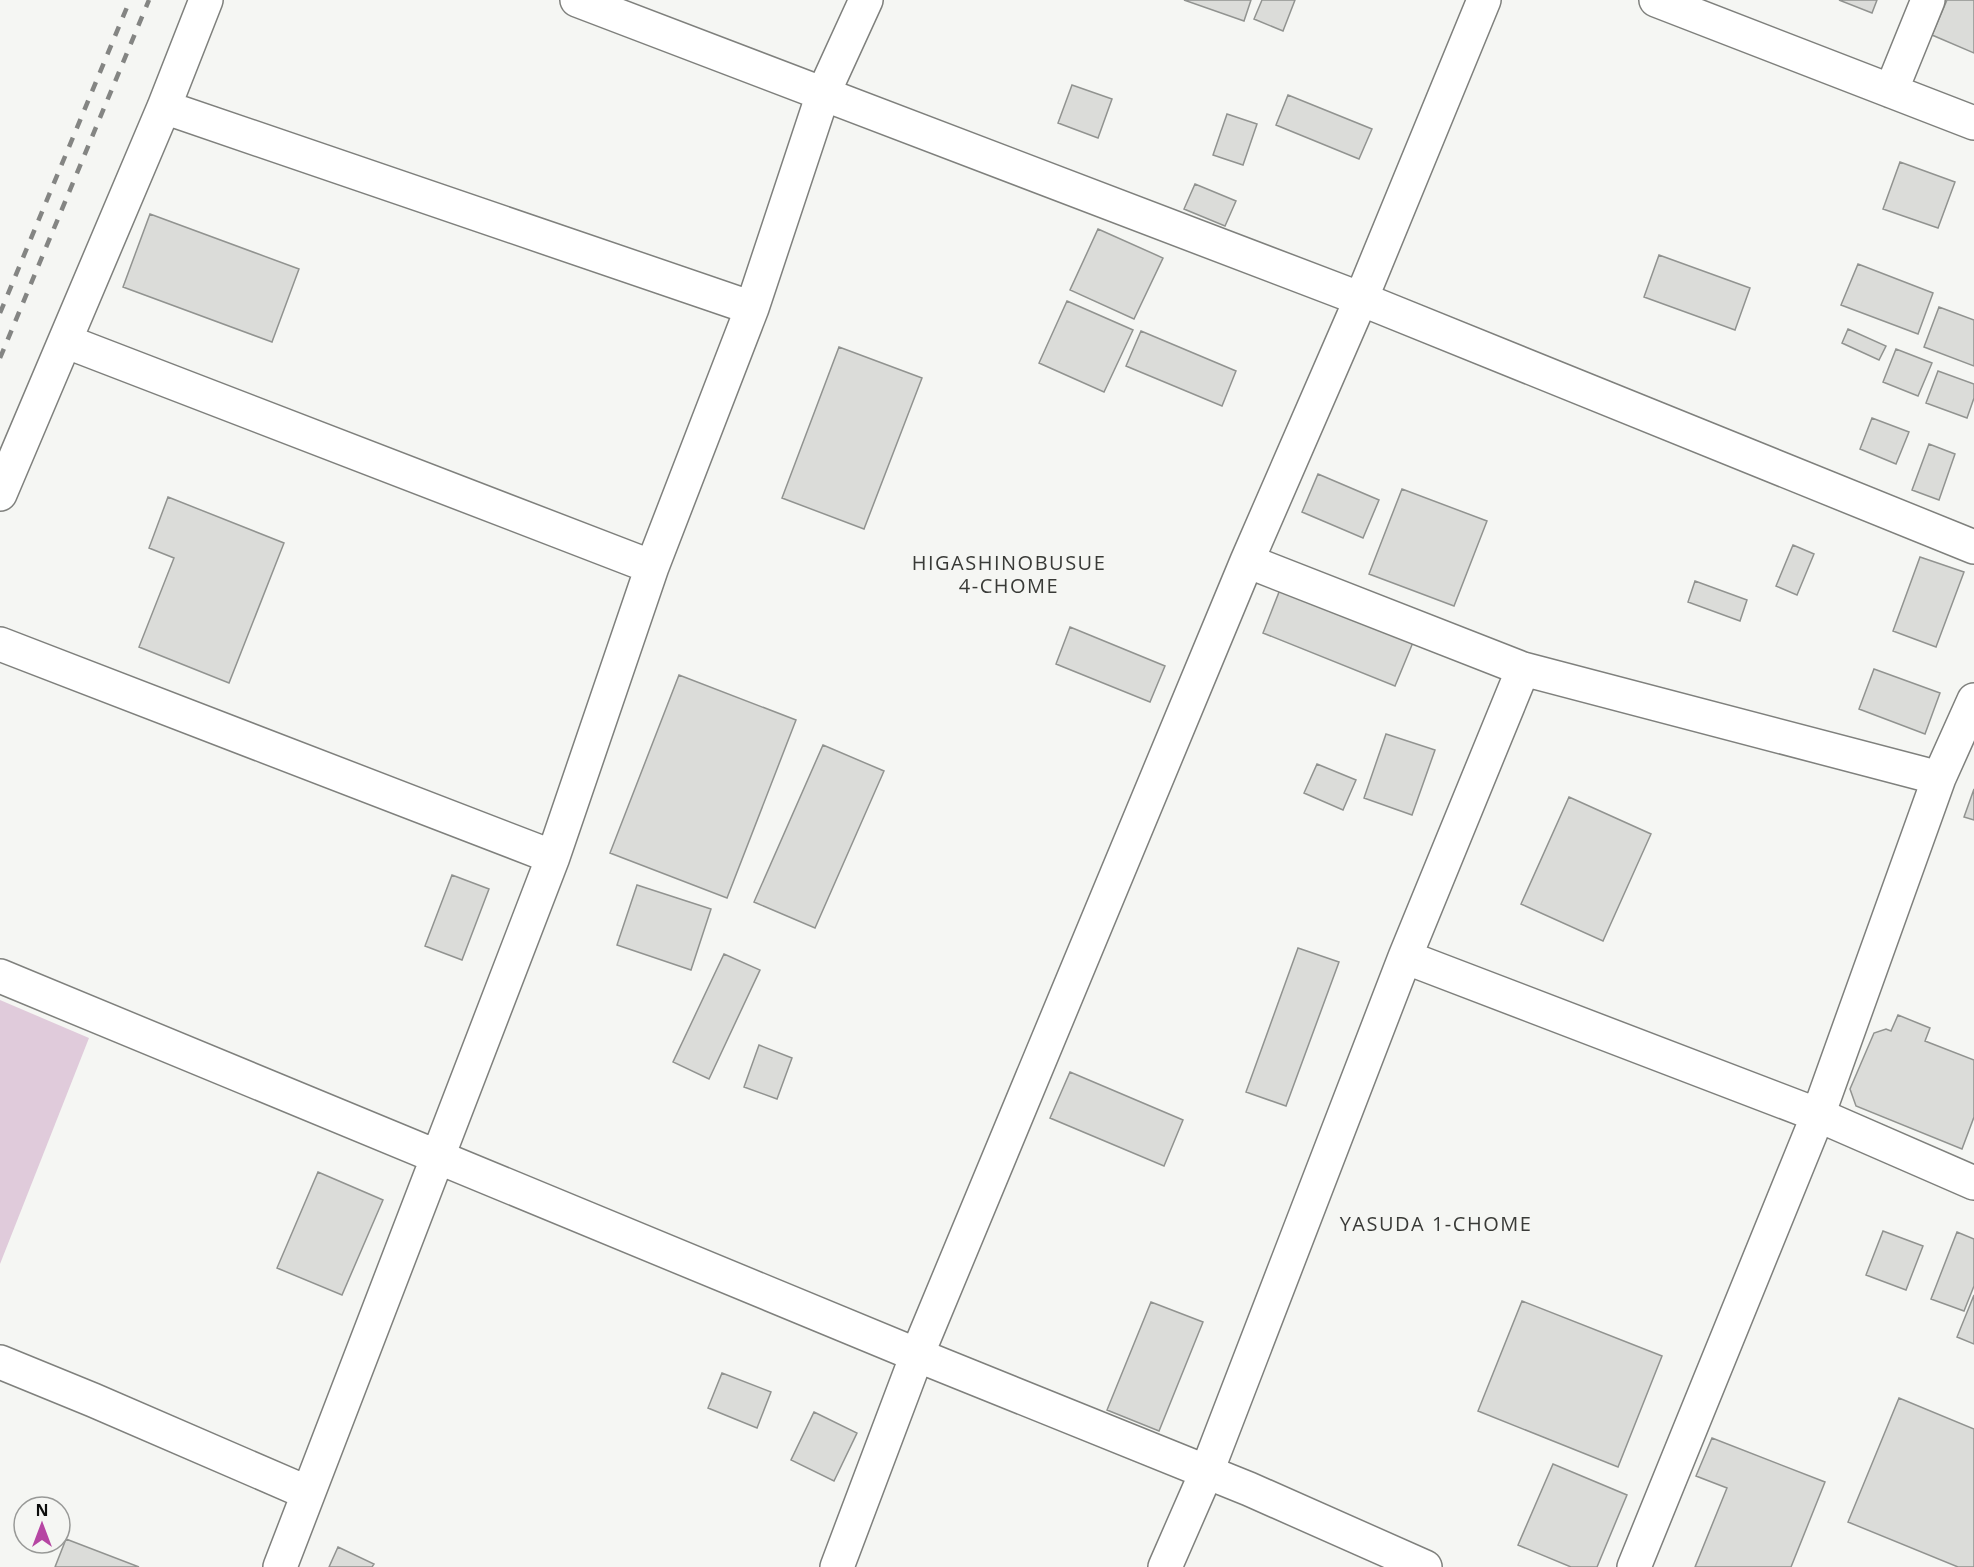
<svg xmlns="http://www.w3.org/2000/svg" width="1974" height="1567" font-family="'Open Sans',sans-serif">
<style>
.green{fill:#e0cbdb}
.building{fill:#dbdcd9;stroke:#919390;stroke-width:1.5}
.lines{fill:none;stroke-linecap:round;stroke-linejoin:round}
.minor-casing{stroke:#7f807d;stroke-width:36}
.minor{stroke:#fff;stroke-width:33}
.rail{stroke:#848583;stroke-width:4.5;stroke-dasharray:10 10;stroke-linecap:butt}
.labels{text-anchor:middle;stroke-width:6;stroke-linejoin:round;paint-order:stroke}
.neighbourhood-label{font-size:20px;letter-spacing:1.5px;fill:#393a37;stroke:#f5f6f3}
</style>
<rect width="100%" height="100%" fill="#f5f6f3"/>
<path class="green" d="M0,1000L89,1038L0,1264Z"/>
<path class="building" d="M1184,0H1251L1244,21Z
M1262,0H1295L1283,31L1254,19Z
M1839,0H1877L1872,13Z
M1947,0H1974V53L1932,35Z
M1072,85L1112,99L1098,138L1058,123Z
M1288,95L1372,129L1359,159L1276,125Z
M1227,114L1257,124L1243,165L1213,155Z
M1900,162L1955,182L1938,228L1883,209Z
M1195,184L1236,201L1225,226L1184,209Z
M150,214L299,269L272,342L123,287Z
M1098,229L1163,258L1134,319L1070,290Z
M1659,255L1750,288L1735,330L1644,297Z
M1858,264L1933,293L1918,334L1841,305Z
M1067,301L1133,330L1104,392L1039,363Z
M1939,307L1974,320V366L1924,347Z
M1848,329L1886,346L1879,360L1842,343Z
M1141,331L1236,371L1222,406L1126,366Z
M839,347L922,378L864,529L782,498Z
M1896,349L1932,363L1918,396L1883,382Z
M1938,371L1974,384V398L1967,418L1926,403Z
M1872,418L1909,432L1896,464L1860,449Z
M1929,444L1955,454L1939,500L1912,490Z
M1318,474L1379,500L1363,538L1302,512Z
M1402,489L1487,521L1454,606L1369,574Z
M168,497L284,543L229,683L139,647L174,558L149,548Z
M1793,545L1814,554L1797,595L1776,586Z
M1920,557L1964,572L1936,647L1893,631Z
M1695,581L1747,600L1740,621L1688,602Z
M1281,587L1414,640L1395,686L1263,633Z
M1070,627L1165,666L1150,702L1056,664Z
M1874,669L1940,693L1925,734L1859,709Z
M679,675L796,720L727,898L610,853Z
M1386,734L1435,750L1412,815L1364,798Z
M823,745L884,771L815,928L754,902Z
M1317,764L1356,780L1343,810L1304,793Z
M1974,789V820L1964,817Z
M1569,797L1651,834L1603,941L1521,904Z
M452,875L489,889L462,960L425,946Z
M637,885L711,909L691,970L617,945Z
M1298,948L1339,962L1286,1106L1246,1092Z
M724,954L760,970L709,1079L673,1062Z
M1898,1015L1930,1028L1925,1041L1974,1060V1117L1962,1149L1856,1106L1850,1089L1874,1033L1886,1029L1891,1031Z
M759,1045L792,1058L777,1099L744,1087Z
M1070,1072L1183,1120L1164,1166L1050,1118Z
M318,1172L383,1200L342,1295L277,1268Z
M1883,1231L1923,1246L1906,1290L1866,1275Z
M1957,1232L1974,1239V1286L1964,1311L1931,1299Z
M1974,1295V1344L1957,1337Z
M1522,1301L1662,1356L1618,1467L1478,1411Z
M1151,1302L1203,1322L1159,1431L1107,1410Z
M722,1373L771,1392L757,1428L708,1408Z
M1899,1398L1974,1429V1567H1958L1848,1522Z
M814,1412L857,1433L834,1481L791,1460Z
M1712,1438L1825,1482L1791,1567H1695L1727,1488L1696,1476Z
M1553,1464L1627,1495L1597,1567H1571L1518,1545Z
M66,1539L139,1567H55Z
M338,1547L374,1564L372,1567H329Z"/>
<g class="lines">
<defs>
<path id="minor" d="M577,0L1361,299L1974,547
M1656,0L1974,123
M1891,91L1928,0
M164,107L752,308
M65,341L652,567
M0,494L164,107L206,0
M1247,561L1523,669L1939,778
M0,644L553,857
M1405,957L1818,1115L1974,1183
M0,976L917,1355L1249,1489L1425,1567
M0,1362L93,1400L308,1493
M280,1567L553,857L652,567L752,308L823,94L866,0
M837,1567L917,1355L1247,561L1361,299L1484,0
M1165,1567L1207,1471L1405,957L1523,669
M1634,1567L1818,1115L1939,778L1974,700"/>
</defs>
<use href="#minor" class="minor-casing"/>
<use href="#minor" class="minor"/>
<path class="rail" d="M0,313L130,0
M0,358L149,0"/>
</g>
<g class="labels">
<g class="neighbourhood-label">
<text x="1009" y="570">HIGASHINOBUSUE<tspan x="1009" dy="23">4-CHOME</tspan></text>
<text x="1436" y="1231">YASUDA 1-CHOME</text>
</g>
</g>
<g transform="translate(42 1525)"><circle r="28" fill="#f5f6f3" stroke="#989997" stroke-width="1.5"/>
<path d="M0-4.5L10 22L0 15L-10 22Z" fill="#b646a3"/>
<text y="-9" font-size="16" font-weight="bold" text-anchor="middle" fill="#0c0d0c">N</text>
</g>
</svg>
